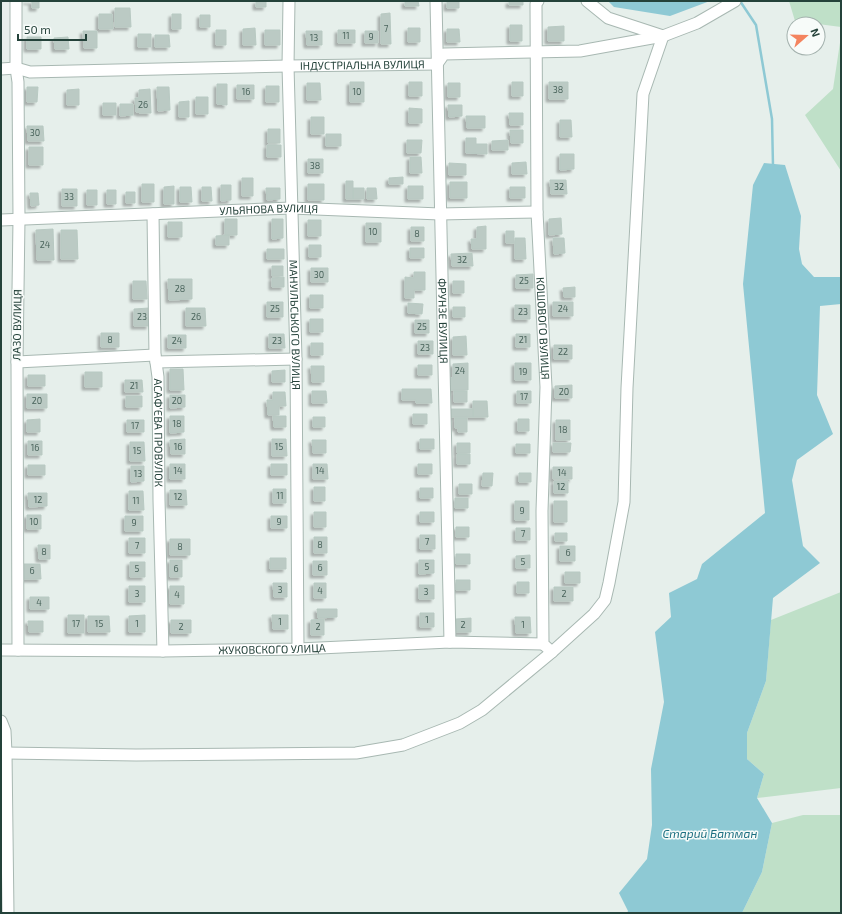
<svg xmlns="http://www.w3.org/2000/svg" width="842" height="914" font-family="'Exo 2',sans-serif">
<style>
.green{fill:#bfe0c8}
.water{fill:#8ec9d4}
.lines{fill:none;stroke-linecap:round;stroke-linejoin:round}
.stream{stroke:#8ec9d4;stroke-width:2.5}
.building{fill:#bbcac4;stroke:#b8c9c2;filter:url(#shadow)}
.minor-casing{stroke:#a8b8b2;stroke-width:13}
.minor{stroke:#fff;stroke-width:11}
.labels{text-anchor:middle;stroke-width:3;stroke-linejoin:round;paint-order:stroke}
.number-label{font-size:9px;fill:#4a645c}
.street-label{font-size:11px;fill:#24423a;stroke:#f7fbf9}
.water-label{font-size:12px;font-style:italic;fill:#1c6f80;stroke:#f7fbf9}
</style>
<defs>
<filter id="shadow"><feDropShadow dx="-3" dy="3" stdDeviation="1" flood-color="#0004"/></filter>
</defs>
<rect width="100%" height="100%" fill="#e6efeb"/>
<path class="green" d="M789,1H841V27L795,21Z
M841,36V171L805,115L833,89Z
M841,592V788L757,798L764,774L747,759V733L766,681L771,620Z
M803,815H841V913H742L762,872L772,823Z"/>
<path class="water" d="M608,1H710L670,16L614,7Z
M764,163L785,165L801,216L799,249L802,264L814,277H841V304L820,306L817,395L833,434L797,460L792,480L803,546L820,563L773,598L766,681L747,733V759L764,774L757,798L772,823L762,872L742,913H627L628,911L619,893L647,859L652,825L651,769L664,702L655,632L671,617L669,593L697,579L702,564L765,513L743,284L753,185Z"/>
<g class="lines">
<path class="stream" d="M740,1L756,25L772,119L773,166"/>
</g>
<path class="building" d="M26,1H39V8H32V2Z
M256,1H266V7H256Z
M405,1H418L419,6H405Z
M447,1H459V8H447Z
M509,1H523V5H509Z
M115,8H130L131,27H115Z
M390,13L391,44H381V14Z
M99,14H112L113,29H99Z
M172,14H181V29H172Z
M200,15H210V27H200Z
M510,25H522V41H510Z
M564,26V41H548V27Z
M255,28L256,45H243V29Z
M408,28H420V42H408Z
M447,29H459L460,42H447Z
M216,30H226V45H216Z
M265,30H280V45H265Z
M338,30H355V43H338Z
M83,31H97V48H84Z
M306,31H322V45H307Z
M365,31H378V43H365Z
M138,34H151V47H138Z
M155,35H169L170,47H155Z
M27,37H41V49H27Z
M68,37L69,49H55L54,38Z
M350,82H364V102H350Z
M409,82H422V96H409Z
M512,82H523V96H512Z
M549,82H568V99H549Z
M307,83H320L321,100H307Z
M448,83H460V97H448Z
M217,84H227V105L217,104Z
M237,85H254V99H237Z
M266,86H279V102H266Z
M27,87H38L37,102H27Z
M157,87H169L170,110L158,111Z
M79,89V105H67V90Z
M150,89L151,113H139V112H136L135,98H139V90Z
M196,97H208V114H196Z
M189,101V117H179V102Z
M103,103H116V115H103Z
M120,104H133V115L120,116Z
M448,105H462V116L449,117Z
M409,108L422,109V123H409Z
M509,113H523V125H510Z
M466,116H485V128H467Z
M311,117H324V134H311Z
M560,120H571L572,137H560Z
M27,126H43L44,141H28Z
M268,129H280V143H268Z
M510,130H523V143H511Z
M326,134H341V146H326Z
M466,138H476V144H487V154L466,153Z
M407,140H422L421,153H407Z
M508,140V150H492V141Z
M267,145H281V157H267Z
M29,147H43V165H29Z
M560,154H574V169L560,170Z
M410,157H421L422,173H410Z
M308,159H323V173H308Z
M526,162L527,174H512V163Z
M449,163L466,164V175H449Z
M403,177V184H389V178Z
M242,178H253V196H242Z
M550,180H566L567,194H551Z
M346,181H353V199H346Z
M450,182H467V198H450Z
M142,184H154V202H142Z
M308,184H324V200H308Z
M221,185H231V200L221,201Z
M174,186V204H164V187Z
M408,186H423V199H408Z
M180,187H191L192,202H180Z
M202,187H211L212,201H202Z
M510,187H525V198H510Z
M266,188H280V199L267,200Z
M353,188H364V199H353Z
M367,188H376L377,199H367Z
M62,189H77V206H62Z
M87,190H97V205H87Z
M107,190H116V204H107Z
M126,192H135V203H126Z
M30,193H38L39,205L31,206Z
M561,218L562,234L549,235V219Z
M225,219H237V235H225Z
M272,219H283V238L272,239Z
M308,220H321V236H308Z
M168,222H182V237H168Z
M366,223H381V242H366Z
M486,226V249H472L471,239H477V227Z
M411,227H424V241H411Z
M53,229L54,260H37L36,230Z
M61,230H77L78,259H61Z
M506,231H514V243H506Z
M229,235V245H216V236Z
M515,238H525L526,259H515Z
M553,238H564L565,253L554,254Z
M309,245H321V257H309Z
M410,248H424V258H410Z
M267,249H284V259H267Z
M472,253L473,266H452L451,254Z
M272,266H283V276H272Z
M311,268H328V282H311Z
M414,272H425V290H414V298H405V277L414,278Z
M533,274V288H516V275Z
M284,277V287H272V278Z
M168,279H192V299L169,300Z
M133,281H146L147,299H133Z
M453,281H464V293H453Z
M575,287V297H564L563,288Z
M310,295H323V308H310Z
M267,302H283V317H267Z
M553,302H573V316H553Z
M408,303L423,304L422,314L408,313Z
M515,305H530V319H515Z
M453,307H465V317H453Z
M149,308V326H134V309Z
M186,308H205L206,326H186Z
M310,319H323V332H310Z
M415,320H429V333H415Z
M101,333H119V347H101Z
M269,334H284L285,348H269Z
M516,334H530V347H516Z
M168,335H186V348H168Z
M466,336L467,355H453V337Z
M418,341H433V354H418Z
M311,343H323V355H311Z
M554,345H572V359H554Z
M468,363V390H448V378H453V364Z
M515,363H531V380H515Z
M418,365H432V375H418Z
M311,366H324V382H312Z
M170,369H183L184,390H170Z
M285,370V382H272V371Z
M85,372H102V387H85Z
M28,375H45V386H28Z
M125,380H142L143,392H125Z
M572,385V398H555V386Z
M402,389H431L432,403H416V400H402Z
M312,391H326L327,403H312Z
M454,391H467V402H454Z
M517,391H531V403H517Z
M273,392H285L286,406H279V415H268L267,400H273Z
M27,394H47V408H27Z
M170,395H185V407L170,408Z
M126,396H142V407H126Z
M473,401H487L488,417H473Z
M451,409H473V417H451Z
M413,414H427V424H413Z
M170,416H184V432L170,433Z
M273,416H286V427H274Z
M313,417H325V427H313Z
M455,418H467V432H458V428H455Z
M40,419V432H27V420Z
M518,419H529V431H518Z
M127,420H144V432H127Z
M556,420H570V440H556Z
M185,439V454H171L170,440Z
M272,439H286L287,456H272Z
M420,439H434V449H420Z
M312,440H326V453H313Z
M28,441H42V455H28Z
M130,442H144L145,461H130Z
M457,443H470V453H457Z
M553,443H571L570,452H553Z
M516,444H530V453H516Z
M457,454H470V464H457Z
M170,464H185V479H170Z
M271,464H287V475H271Z
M313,464H327L328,479H313Z
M418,464H432V474H418Z
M28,465H45V475H28Z
M131,466H144V481L131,482Z
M553,467H572V479H553Z
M483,473H493L492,486H482Z
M519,473H531V482H519Z
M554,481H568V493H554Z
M459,484H472V494H459Z
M314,487H325V501H314Z
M420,488H433V498H420Z
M273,489H286V503H273Z
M170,490H186L187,505H170Z
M129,491H143L144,510H129Z
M28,493H47V506L29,507Z
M455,498H468V508H455Z
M515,501H529V520H515Z
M554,501H567V522H554Z
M314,512H326V527H314Z
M420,512H434V522H420Z
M27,515H41V529H27Z
M125,516H143V531H125Z
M271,516H287V528H271Z
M456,527H469V537H456Z
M516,528H530V540H516Z
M555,533H567V541H555Z
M420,535H435V549H420Z
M314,537H327V553H314Z
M129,538H145V553H129Z
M170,539H190V555H170Z
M38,545H50V559H39Z
M560,546H575V561H560Z
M456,554H470V564H456Z
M530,555V568H516V556Z
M270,558H286V569H270Z
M170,560H182V577H170Z
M419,560H434V573L419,574Z
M313,561H327V575H313Z
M130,562H145V577H130Z
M24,564H40L41,579H24Z
M565,572H580V583H565Z
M456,580H470V590H456Z
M517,582H529V593H517Z
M273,583H287V597H274Z
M314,583H326V598H314Z
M419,585H434V599H419Z
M129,586H145V602H129Z
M170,586H184V604H170Z
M554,587H573V601H554Z
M30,597H49V609H30Z
M317,609H337V617L318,618Z
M420,613H434V627H420Z
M68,615H84V633H68Z
M145,615V632H129V616Z
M272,615H288V629H273Z
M88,616H109L110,632H88Z
M515,617H530L531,633H516Z
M471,618V632H456V619Z
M324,619V635H311V620Z
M171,620H191V633H171Z
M28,621H43V632H29Z"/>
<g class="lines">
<defs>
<g id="minor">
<path d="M16,1V68L18,82L19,219L17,362L18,650"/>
<path id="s1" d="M289,1L288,66L296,359L298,649"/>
<path id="s2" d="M436,1L450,642"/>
<path id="s3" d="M538,1L536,4L537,212L546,387L542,511L543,644L552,652"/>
<path id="s4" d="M1,69L16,68L30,72L288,66L437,64L444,54L580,51L663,36L697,23L735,1"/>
<path id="s5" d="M153,214L155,355L158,377L159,500L163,651"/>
<path id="s6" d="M1,220L291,208L440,214L537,212"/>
<path d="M17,362L155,355"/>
<path d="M156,362L296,359"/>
<path id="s7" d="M1,650L163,651L298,649L450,642L543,644"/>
<path d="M1,721L5,731L6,753L8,913"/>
<path d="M6,753L136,755L356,753L403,745L460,723L482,710L552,652L594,614L605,600L609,583L624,502L627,388L643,94L663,36L608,18L587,1"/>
</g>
</defs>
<use href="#minor" class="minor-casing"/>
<use href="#minor" class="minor"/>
</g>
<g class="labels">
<g class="number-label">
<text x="386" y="32">7</text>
<text x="346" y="39">11</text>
<text x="371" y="40">9</text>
<text x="314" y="41">13</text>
<text x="558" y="93">38</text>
<text x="246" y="95">16</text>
<text x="357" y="95">10</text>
<text x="143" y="108">26</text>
<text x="35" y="136">30</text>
<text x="315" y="169">38</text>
<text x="559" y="190">32</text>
<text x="69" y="200">33</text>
<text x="373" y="235">10</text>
<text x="417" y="237">8</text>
<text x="45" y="248">24</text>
<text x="462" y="263">32</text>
<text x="319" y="278">30</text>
<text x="524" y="284">25</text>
<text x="180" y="292">28</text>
<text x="275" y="312">25</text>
<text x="563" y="312">24</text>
<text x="523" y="315">23</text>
<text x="142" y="320">23</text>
<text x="196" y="320">26</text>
<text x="422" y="330">25</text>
<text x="110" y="343">8</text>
<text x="523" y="343">21</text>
<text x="177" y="344">24</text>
<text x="277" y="344">23</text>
<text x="425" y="351">23</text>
<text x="563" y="355">22</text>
<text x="460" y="374">24</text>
<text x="523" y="375">19</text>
<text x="134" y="389">21</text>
<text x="564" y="395">20</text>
<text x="524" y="400">17</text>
<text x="37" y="404">20</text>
<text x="177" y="404">20</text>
<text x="177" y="427">18</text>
<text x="135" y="429">17</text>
<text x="563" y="433">18</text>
<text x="178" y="450">16</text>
<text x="279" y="450">15</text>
<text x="35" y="451">16</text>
<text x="137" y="454">15</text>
<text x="178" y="474">14</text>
<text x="320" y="474">14</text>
<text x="562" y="476">14</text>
<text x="138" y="477">13</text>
<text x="561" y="490">12</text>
<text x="280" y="499">11</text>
<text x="178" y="500">12</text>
<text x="38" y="503">12</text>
<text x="136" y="504">11</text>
<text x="522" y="514">9</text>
<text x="34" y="525">10</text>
<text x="279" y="525">9</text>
<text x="134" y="526">9</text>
<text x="523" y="537">7</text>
<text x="427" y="545">7</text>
<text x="320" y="548">8</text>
<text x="137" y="549">7</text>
<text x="180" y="550">8</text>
<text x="44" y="555">8</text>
<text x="568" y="556">6</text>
<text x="523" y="565">5</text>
<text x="427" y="570">5</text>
<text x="320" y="571">6</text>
<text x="137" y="572">5</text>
<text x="176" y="572">6</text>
<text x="32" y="574">6</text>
<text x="280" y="593">3</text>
<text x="320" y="594">4</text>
<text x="426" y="595">3</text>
<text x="137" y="597">3</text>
<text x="564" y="597">2</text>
<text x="177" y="598">4</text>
<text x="39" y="606">4</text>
<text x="427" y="623">1</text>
<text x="280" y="625">1</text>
<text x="76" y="627">17</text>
<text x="99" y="627">15</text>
<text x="137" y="627">1</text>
<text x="463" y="628">2</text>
<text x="523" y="628">1</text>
<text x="181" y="630">2</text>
<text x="318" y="630">2</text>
</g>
<g class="street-label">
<text dy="4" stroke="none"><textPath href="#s4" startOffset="362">ІНДУСТРІАЛЬНА ВУЛИЦЯ</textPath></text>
<text dy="4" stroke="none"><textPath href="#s6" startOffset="268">УЛЬЯНОВА ВУЛИЦЯ</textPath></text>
<text dy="4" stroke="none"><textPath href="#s2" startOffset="320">ФРУНЗЕ ВУЛИЦЯ</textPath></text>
<text transform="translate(17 325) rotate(-89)" y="4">ЛАЗО ВУЛИЦЯ</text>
<text dy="4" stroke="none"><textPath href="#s1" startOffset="324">МАНУІЛЬСЬКОГО ВУЛИЦЯ</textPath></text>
<text dy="4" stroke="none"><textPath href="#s3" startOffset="328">КОШОВОГО ВУЛИЦЯ</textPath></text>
<text dy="4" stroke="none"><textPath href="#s5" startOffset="219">АСАФ’ЄВА ПРОВУЛОК</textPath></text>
<text dy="4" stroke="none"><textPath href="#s7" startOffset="271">ЖУКОВСКОГО УЛИЦА</textPath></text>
</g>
<g class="water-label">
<text x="710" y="838">Старий Батман</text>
</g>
</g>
<rect width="842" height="914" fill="none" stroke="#24423a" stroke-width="4"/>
<g transform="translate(806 36) rotate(70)"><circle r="19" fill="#f7fbf9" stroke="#a3b1ad"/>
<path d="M0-3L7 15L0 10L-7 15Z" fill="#f4845f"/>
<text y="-6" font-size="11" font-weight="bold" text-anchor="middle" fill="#24423a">N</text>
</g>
<path d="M18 34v6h68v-6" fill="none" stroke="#24423a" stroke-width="2"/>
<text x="24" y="34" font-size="12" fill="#24423a" stroke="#f7fbf9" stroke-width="3" paint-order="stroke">50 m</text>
</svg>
